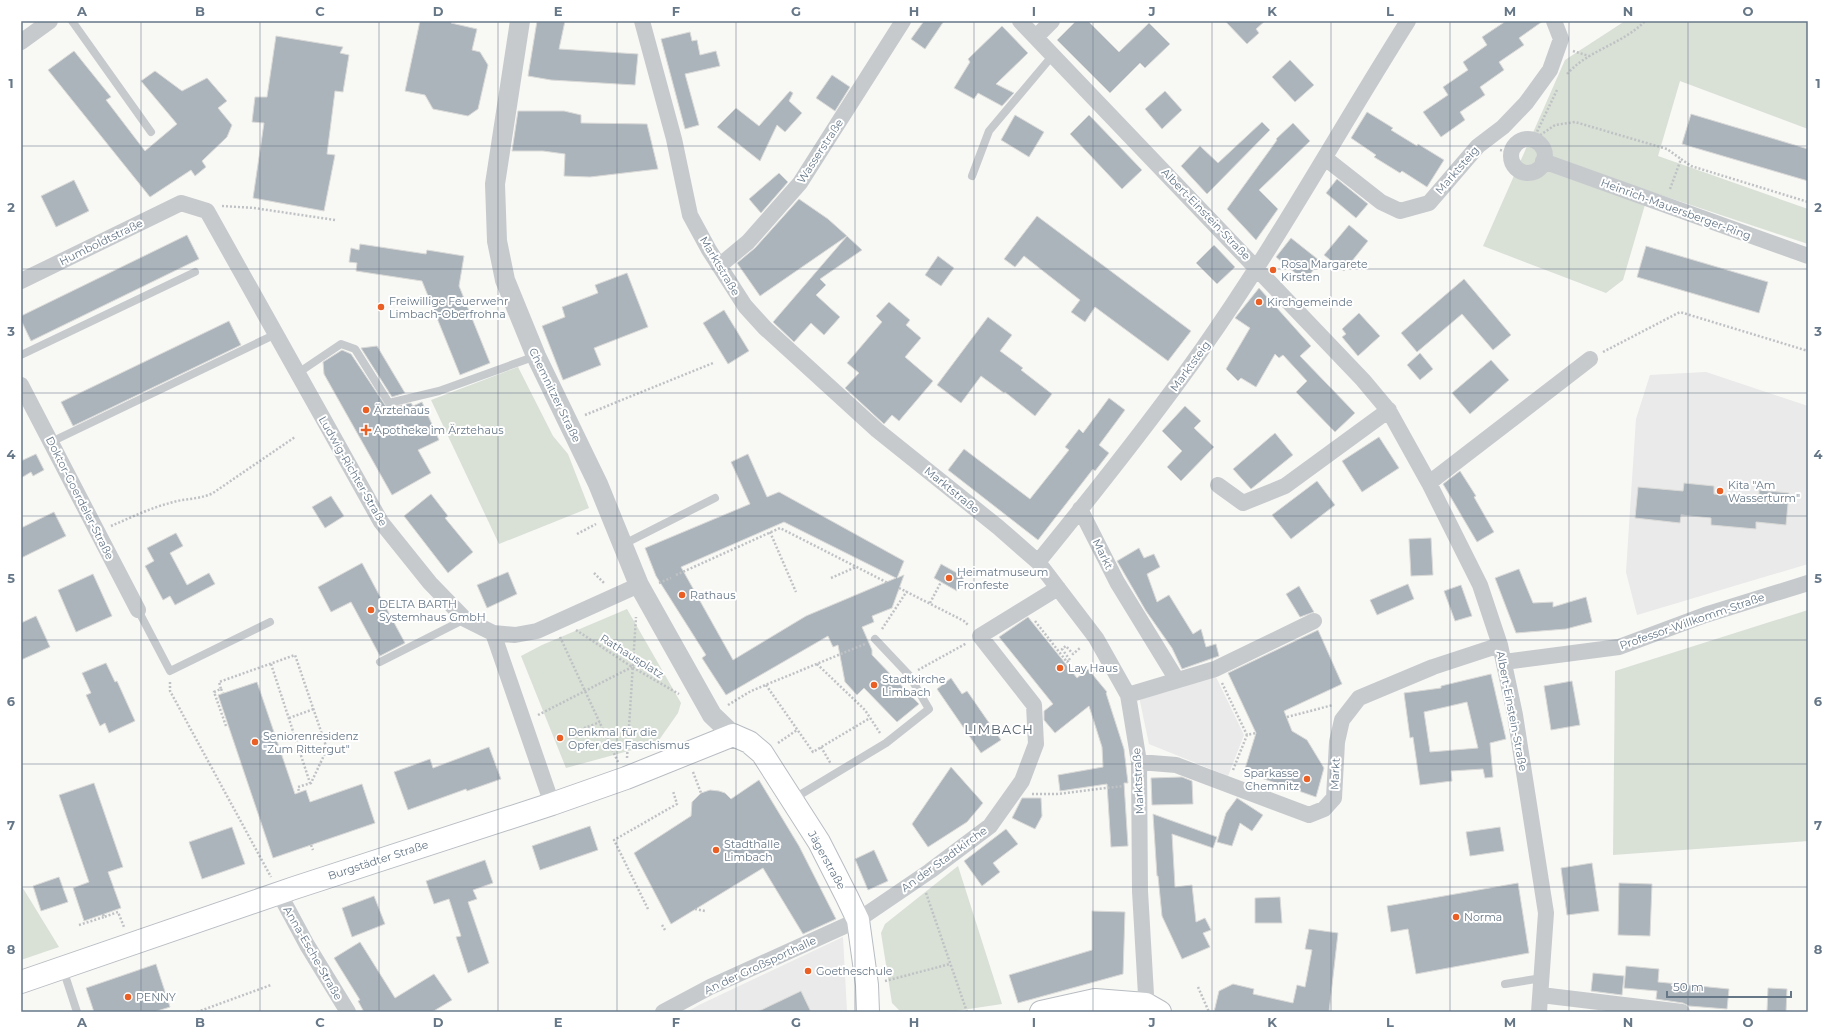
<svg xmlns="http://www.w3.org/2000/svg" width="1829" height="1033" font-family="Montserrat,sans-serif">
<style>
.built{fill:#e9eae9}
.green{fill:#d9e0d6}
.building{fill:#acb4bb;stroke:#dadad8;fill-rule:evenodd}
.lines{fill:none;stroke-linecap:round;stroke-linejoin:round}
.secondary-casing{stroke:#b8bdc2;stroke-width:24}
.path{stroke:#bfc2c4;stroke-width:2.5;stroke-dasharray:2 2;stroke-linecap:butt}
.service{stroke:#c6cacd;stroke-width:8}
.minor{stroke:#c6cacd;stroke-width:16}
.tertiary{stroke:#c6cacd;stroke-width:20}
.secondary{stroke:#fff;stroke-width:22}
.grid{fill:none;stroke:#678;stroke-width:1;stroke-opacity:0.55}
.poi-dot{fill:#e95f24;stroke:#fff;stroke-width:1.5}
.labels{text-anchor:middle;stroke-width:4;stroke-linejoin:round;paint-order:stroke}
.street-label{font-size:11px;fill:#678;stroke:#fff}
.poi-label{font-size:11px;fill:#678;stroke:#fff;text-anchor:start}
.quarter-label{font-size:13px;letter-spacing:1px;fill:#54606c;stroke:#fff}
.neatline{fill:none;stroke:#678;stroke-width:1.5}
.grid-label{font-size:13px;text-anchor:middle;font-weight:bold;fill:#678}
</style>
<rect width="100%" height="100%" fill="#f8f8f5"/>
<path class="built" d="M1706,372L1808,406V564L1637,615L1626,572L1636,419L1650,375Z
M1215,675L1244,735L1228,776L1149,744L1138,692Z
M843,937L847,1012H687L699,1005Z"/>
<path class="green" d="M1625,21H1808V129L1680,81L1658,156L1808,209V244L1649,191L1623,280L1606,293L1483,246L1565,60Z
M518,367L553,436L568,454L589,508L499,544L431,400Z
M627,609L681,703L678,713L659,740L643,747L566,768L521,656L542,645Z
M1808,610V841L1613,855L1615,671Z
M958,866L1002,1004L949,1012H901L892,1003L881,933L885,924Z
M21,885L59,947L21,960Z"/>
<path class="building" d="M420,21H452L451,23L477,29L472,50L480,52L488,65L478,109L468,116L433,109L425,95L405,91Z
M537,21H565L559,49L638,54L635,85L551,80L528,76Z
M924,21H944L925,49L911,39Z
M1076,21H1088L1119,52L1149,23L1170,44L1145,68L1140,63L1110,93L1057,40Z
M1225,21H1265L1256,29L1259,33L1247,44Z
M1506,21H1543L1519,38L1524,45L1499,62L1504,70L1480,87L1485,95L1460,112L1465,120L1441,137L1423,112L1448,95L1443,87L1468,70L1463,62L1487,45L1482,37Z
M1002,26L1028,53L996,84L1014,93L1002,106L978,93L974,99L954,88L970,62L968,59Z
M690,32L692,41L697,40L700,55L716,51L720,66L685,74L699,125L685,129L661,39Z
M276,36L343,47L340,53L349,55L343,92L335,91L327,154L335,155L324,211L253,198L264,123L252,122L255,97H267Z
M74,51L111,97L106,100L145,151L177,124L141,81L155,71L182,91L207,78L227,101L218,108L232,125L227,137L202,161L206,167L195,176L191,170L150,197L48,70Z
M1290,60L1314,85L1295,102L1272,77Z
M832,75L850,87L835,111L816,98Z
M790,91L793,93L789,101L802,113L785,132L777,125L760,161L717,127L736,108L759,126Z
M1165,91L1182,110L1162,129L1145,109Z
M518,111H564L581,115V123L647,124L658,169L590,177L564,176L565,154L543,151H512Z
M1367,112L1393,128L1391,130L1417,146L1418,144L1444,160L1427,187L1402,171L1400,173L1374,157L1376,155L1351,138Z
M1691,114L1808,149V181L1682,144Z
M1015,115L1044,132L1029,157L1001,140Z
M1089,115L1142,170L1122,189L1070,134Z
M1262,122L1270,130L1207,194L1181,166L1200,146L1218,163Z
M1293,123L1310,141L1259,190L1278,209L1256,240L1227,209L1277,140L1276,139Z
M779,173L788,182L761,213L749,199Z
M1337,179L1368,204L1356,218L1326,193Z
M74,180L89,211L56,227L41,196Z
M799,199L828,219L847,236L760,296L737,263L755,248Z
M1037,216L1191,331L1168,361L1095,307L1085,322L1071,312L1080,300L1024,256L1015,267L1004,259Z
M1349,225L1368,241L1344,271L1324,255Z
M187,235L199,259L31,341L21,320V316Z
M847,236L862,250L820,279L826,285L816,295L840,317L824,335L811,323L794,342L773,322Z
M1291,238L1320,261L1305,281L1276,257Z
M360,244L426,254L427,250L464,256L459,286L490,363L460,375L422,281L356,271L357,263L349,262L351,248L359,250Z
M1214,245L1235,267L1217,284L1196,263Z
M1646,246L1768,282L1759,313L1637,277Z
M938,256L954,268L941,286L925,275Z
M627,273L648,327L594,348L601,365L563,380L542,326L565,317L562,307L598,293L595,285Z
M1464,279L1511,335L1493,350L1462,314L1417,352L1401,333Z
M1259,288L1311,346L1300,356L1355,413L1335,432L1296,392L1307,381L1283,355L1279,358L1275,354L1256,387L1241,378L1238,381L1226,369L1250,328L1235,318Z
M889,302L910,320L906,325L921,338L905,357L933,381L899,421L892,415L884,424L845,388L859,373L847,363L882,322L876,316Z
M724,310L749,351L728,364L703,323Z
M1359,313L1380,336L1358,356L1342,337L1346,334L1342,329Z
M988,317L1012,335L1000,351L1023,368L1021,370L1052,394L1035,416L1005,392L1004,393L981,376L961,403L937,385Z
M229,321L241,345L73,426L61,402Z
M377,346L405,393L392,397L361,348Z
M342,350L351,354L387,408L411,403L413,406L422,402L439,440L418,450L431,473L392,495L324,374L323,362Z
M1420,353L1433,369L1420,380L1407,365Z
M1491,360L1509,380L1470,414L1452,393Z
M1109,398L1125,410L1099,445L1109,453L1095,471L1093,469L1038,540L948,470L964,449L1030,499L1069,450L1065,447L1079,429L1083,433Z
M1185,406L1201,421L1194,428L1214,447L1181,481L1167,467L1182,451L1162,431Z
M1275,433L1293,455L1251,489L1233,469Z
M1379,437L1399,468L1362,492L1342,461Z
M36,454L44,470L33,476L31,472L21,478V461Z
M748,454L767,497L779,492L904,561L897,578L904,575L892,608L872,616L874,622L862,627L872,650V655L919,704L897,722L864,688L857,695L845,682L838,645L833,647L828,636L726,695L702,658L706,655L656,576L645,548L750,504L731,462ZM784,522L896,578L806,616L733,660L681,567Z
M1460,471L1476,496L1474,497L1494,532L1477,542L1443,484Z
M1317,481L1335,505L1291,539L1272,515Z
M1684,483L1714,486V494L1759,498V490L1789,493L1786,525L1756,522V529L1711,525V518L1681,515L1680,523L1635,518L1638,487L1683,491Z
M431,494L448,516L445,518L473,552L448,573L404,516Z
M331,496L344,516L325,528L312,507Z
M54,512L66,536L21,558V528Z
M176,533L183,546L170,553L187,585L209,573L215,584L175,605L170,596L163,600L145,566L154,561L147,548Z
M1431,538L1433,575L1411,576L1409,539Z
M1139,548L1144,558L1154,554L1160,567L1147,574L1157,602L1169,595L1193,634L1201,629L1206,647L1216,644L1219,656L1182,669L1172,648L1146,611L1117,561Z
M362,563L405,643L380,656L351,602L331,612L318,587Z
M941,564L964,577L957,591L934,578Z
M1519,569L1533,603L1553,602V607L1586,597L1592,622L1566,629L1516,633L1495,578Z
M508,572L517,594L487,608L477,585Z
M93,574L112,616L76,632L58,590Z
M1408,584L1414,599L1377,615L1370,600Z
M1461,585L1472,616L1455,621L1444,591Z
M1299,586L1314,612L1300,617L1286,594Z
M36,616L50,647L21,660V623Z
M1028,617L1077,678L1088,669L1107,692L1106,693L1124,749L1128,783H1124L1128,846L1111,847L1107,784L1060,791L1058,775L1103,767L1102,747L1089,706L1055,733L1044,720V711L1053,704L999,637Z
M1318,630L1342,684L1284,711L1292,731L1307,740L1324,768L1316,797L1244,772L1256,733L1228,673Z
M106,663L115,682L117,681L135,721L109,733L105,723L100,726L86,695L91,693L82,673Z
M1491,674L1506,739L1490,743L1493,777L1485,778L1483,769L1451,771L1452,781L1420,785L1413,737L1410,738L1404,693L1441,688V686ZM1467,702L1478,748L1430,752L1424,712Z
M951,678L962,694L967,691L1001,740L981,753L937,689Z
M1572,681L1580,725L1551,730L1544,686Z
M257,682L295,794L306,790L310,802L362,784L375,823L273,858L218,695Z
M489,747L501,779L467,791L466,789L408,810L394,772L430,759L433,768Z
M951,767L983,803L967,822L928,847L912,824Z
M1182,777L1192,781L1193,804L1152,805L1151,778Z
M759,780L799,846L836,919L803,934L763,868L671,924L634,853L691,816L692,802L701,793L710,790L719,791L725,793L731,799Z
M94,783L123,867L108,872L121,908L84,921L73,888L89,882L59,795Z
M1022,798H1041L1042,816L1035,829L1012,818Z
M1237,798L1263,815L1252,831L1240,823L1232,846L1217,842L1226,813Z
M1153,814L1217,837L1213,848L1172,834L1175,887L1192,885L1196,922L1205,918L1211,930L1203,933L1210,947L1182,959L1162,916L1158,876H1157Z
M590,826L598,850L540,870L532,846Z
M232,827L245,864L202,879L189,842Z
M1500,827L1504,851L1470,856L1466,832Z
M1006,829L1018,844L993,863L1000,872L982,886L964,861Z
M874,850L888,881L868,890L855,859Z
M485,860L493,883L473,890L477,899L468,902L489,963L468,973L456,937L461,936L449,899L434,904L426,881Z
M1592,863L1599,911L1567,915L1561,868Z
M59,877L68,902L41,911L33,886Z
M1518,883L1529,953L1416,974L1408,929L1391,932L1387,906Z
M1619,883L1652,884L1650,936L1618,935Z
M374,896L385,924L352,937L342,908Z
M1280,897L1282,923H1255V898Z
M1092,911L1125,912L1123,974L1018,1003L1009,975L1092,950Z
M1309,929L1338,933L1329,1012H1214L1219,991L1233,984L1254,989L1253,994L1293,1003L1297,985L1305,987L1312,950L1305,949Z
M360,942L395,998L434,974L452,1000L432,1012H364L358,1001L360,1000L334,958Z
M156,964L170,1007L154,1012H94L86,988Z
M1626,966L1659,969L1658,982L1729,989L1727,1009L1689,1006L1683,1003L1656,999L1657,991L1624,988Z
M1593,973L1624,976L1622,995L1591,991Z
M1768,988L1787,989L1786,1012L1767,1011Z
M801,991L811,1012H757Z"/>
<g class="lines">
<defs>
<path id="secondary" d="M21,982L294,888L552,804L626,778L733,735L749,742L762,753L819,842L847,897L858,920L867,985L868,1012
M1041,1012L1095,1000L1146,1004L1160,1012"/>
</defs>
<use href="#secondary" class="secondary-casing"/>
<path class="path" d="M1573,51L1589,56
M1567,74C1588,50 1623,44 1645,21
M1557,90L1533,140L1555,125L1575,122L1667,149L1681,159
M1500,150L1511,152
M1670,189L1681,159L1691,166L1808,202
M222,206L254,208L335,220
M1603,352L1680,312L1808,351
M585,415L713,363
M111,526C130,518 150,508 170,503C184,498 199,500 213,493L295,437
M770,532L796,592
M577,534L596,524
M594,573L605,584
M676,575L780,528L888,583
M831,578L856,567
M659,583L671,578
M899,588L964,621L969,626
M930,603L941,582
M1035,621L1067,662L1070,660
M882,629L907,591
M576,630L632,667L679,694
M560,637L618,762
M1070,660L1062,649L1066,646L1073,654L1080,648
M271,664L310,783
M817,664L865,710L880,733
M918,670L967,643
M170,682V691L271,877
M1222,683L1247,735
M766,685L813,752L870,718
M221,689L223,693
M728,705L751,691L865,644
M538,715L632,667
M1287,717L1333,705
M289,718L314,709
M226,726L214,692L221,689L219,682L295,655L327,749L311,783L298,787L299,792
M569,734L600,722
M778,743L797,730
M821,747L831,764
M627,758L636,617
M1233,770L1247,735L1256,733
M693,772L701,793
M1032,794H1057L1123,786
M311,845L313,850
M926,893L967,1012
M648,909L614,840L677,804L673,791
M695,909L705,911
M103,914L104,917L118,912L124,927
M79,925L104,917
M662,925L665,930
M885,981L950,964
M1198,987L1209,1012
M197,1012L271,985"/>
<path class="service" d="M72,21L151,132
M972,176L989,131L1053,55
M21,355L195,272
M298,373L341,344L355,349L389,403L439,391L536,356
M51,442L276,334
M624,544L715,498
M138,610L170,671L270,622
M380,662L465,619
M793,799L886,743L929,709L909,675L875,639
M63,969L77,1012
M1505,984L1542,978"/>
<path class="minor" d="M642,21L674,139L690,215L709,250L745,306L765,328L877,430L998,527L1038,562L1096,638L1128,695L1139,762L1140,891L1147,1012
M1020,21L1363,380L1389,411L1429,483L1480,585L1500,645L1515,715L1546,913L1539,1012
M1036,37L1052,21
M21,42L50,21
M1511 156a17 17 0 1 1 34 0a17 17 0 1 1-34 0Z
M1325,158L1381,202L1400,211L1429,203L1478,146L1503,127L1526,103L1550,70L1561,39L1554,21
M1543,161L1808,256
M719,266L748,242L800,183L903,21
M21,281L181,203L207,211L381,522L430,583L465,619L493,633L515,635L537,631L639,585
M21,385L138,610
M1429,483L1590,359
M1218,485L1243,503L1285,486L1389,410
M1080,509L1117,582L1177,680
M1038,562C1095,492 1151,422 1203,348C1277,243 1339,130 1408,21
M493,633L552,804
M1504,662L1619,647L1705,615L1808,583
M1128,695L1215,669L1314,621
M1139,762L1176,765L1309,815L1324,809L1334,798L1337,742L1342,720L1359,698L1433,667L1500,645
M279,893L307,945L348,1012
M1541,995L1682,1012
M663,1012L710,987L858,920L930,871L990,826L1022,781L1036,744L1034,705L980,636L1058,588"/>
<path class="tertiary" d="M520,21L495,184L497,241L505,280L536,356L598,484L639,585L712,715L733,735"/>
<use href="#secondary" class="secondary"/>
</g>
<path class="grid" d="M141,21V1012M260,21V1012M379,21V1012M498,21V1012M617,21V1012M736,21V1012M855,21V1012M974,21V1012M1093,21V1012M1212,21V1012M1331,21V1012M1450,21V1012M1569,21V1012M1688,21V1012M21,146H1808M21,269H1808M21,393H1808M21,516H1808M21,640H1808M21,764H1808M21,887H1808"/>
<g class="poi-dot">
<circle cx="1273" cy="270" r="4"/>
<circle cx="1259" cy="302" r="4"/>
<circle cx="381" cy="307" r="4"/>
<circle cx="366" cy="410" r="4"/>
<path d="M364 424h4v4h4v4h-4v4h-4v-4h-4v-4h4z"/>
<circle cx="1720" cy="491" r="4"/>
<circle cx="949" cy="578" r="4"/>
<circle cx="682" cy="595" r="4"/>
<circle cx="371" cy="610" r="4"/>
<circle cx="1060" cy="668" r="4"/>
<circle cx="874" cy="685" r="4"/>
<circle cx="560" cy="738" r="4"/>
<circle cx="255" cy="742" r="4"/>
<circle cx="1307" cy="779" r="4"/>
<circle cx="716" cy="850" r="4"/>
<circle cx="1456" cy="917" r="4"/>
<circle cx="808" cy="971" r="4"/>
<circle cx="128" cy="997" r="4"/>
</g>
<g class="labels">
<g class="street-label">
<text transform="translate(820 151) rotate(-57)" y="4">Wasserstraße</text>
<text transform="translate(1457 170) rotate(-49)" y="4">Marktsteig</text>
<text transform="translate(1676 209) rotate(20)" y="4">Heinrich-Mauersberger-Ring</text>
<text transform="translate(1206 214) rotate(46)" y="4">Albert-Einstein-Straße</text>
<text transform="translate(101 242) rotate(-26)" y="4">Humboldtstraße</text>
<text transform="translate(720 266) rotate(59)" y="4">Marktstraße</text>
<text transform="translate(1190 366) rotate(-54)" y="4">Marktsteig</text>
<text transform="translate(555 395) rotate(64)" y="4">Chemnitzer Straße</text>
<text transform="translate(353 471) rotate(60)" y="4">Ludwig-Richter-Straße</text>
<text transform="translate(952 490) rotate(39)" y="4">Marktstraße</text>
<text transform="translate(80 498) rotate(63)" y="4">Doktor-Goerdeler-Straße</text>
<text transform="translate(1103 554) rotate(64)" y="4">Markt</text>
<text transform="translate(1692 621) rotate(-19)" y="4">Professor-Willkomm-Straße</text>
<text transform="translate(632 656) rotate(32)" y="4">Rathausplatz</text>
<text transform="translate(1512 711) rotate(79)" y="4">Albert-Einstein-Straße</text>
<text transform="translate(1335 774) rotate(-87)" y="4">Markt</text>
<text transform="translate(1138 781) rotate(-93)" y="4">Marktstraße</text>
<text transform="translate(944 859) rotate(-36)" y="4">An der Stadtkirche</text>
<text transform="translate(378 860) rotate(-18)" y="4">Burgstädter Straße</text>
<text transform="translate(827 860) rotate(61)" y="4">Jägerstraße</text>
<text transform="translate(313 953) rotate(60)" y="4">Anna-Esche-Straße</text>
<text transform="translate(760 965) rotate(-25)" y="4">An der Großsporthalle</text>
</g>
<g class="poi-label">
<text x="1281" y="268">Rosa Margarete<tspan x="1281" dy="13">Kirsten</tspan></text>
<text x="389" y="305">Freiwillige Feuerwehr<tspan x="389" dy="13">Limbach-Oberfrohna</tspan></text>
<text x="1267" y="306">Kirchgemeinde</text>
<text x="374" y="414">Ärztehaus</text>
<text x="374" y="434">Apotheke im Ärztehaus</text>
<text x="1728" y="489">Kita "Am<tspan x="1728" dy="13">Wasserturm"</tspan></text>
<text x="957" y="576">Heimatmuseum<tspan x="957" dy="13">Fronfeste</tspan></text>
<text x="690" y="599">Rathaus</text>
<text x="379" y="608">DELTA BARTH<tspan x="379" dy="13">Systemhaus GmbH</tspan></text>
<text x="1068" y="672">Lay Haus</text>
<text x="882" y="683">Stadtkirche<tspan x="882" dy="13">Limbach</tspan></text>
<text x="568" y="736">Denkmal für die<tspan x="568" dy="13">Opfer des Faschismus</tspan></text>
<text x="263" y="740">Seniorenresidenz<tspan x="263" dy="13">"Zum Rittergut"</tspan></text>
<text x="1299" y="777" text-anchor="end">Sparkasse<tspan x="1299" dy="13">Chemnitz</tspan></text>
<text x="724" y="848">Stadthalle<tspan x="724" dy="13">Limbach</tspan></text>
<text x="1464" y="921">Norma</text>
<text x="816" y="975">Goetheschule</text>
<text x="136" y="1001">PENNY</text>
</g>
<g class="quarter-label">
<text x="999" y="734">LIMBACH</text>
</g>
</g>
<rect width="1829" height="1033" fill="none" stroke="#ffffff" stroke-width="44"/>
<path d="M1667 991v6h124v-6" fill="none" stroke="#667788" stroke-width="2"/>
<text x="1673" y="991" font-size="12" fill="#667788" stroke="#ffffff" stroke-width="3" paint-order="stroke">50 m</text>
<rect x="22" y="22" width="1785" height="989" class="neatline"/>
<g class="grid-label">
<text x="82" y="16">A</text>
<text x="200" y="16">B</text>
<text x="320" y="16">C</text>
<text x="438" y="16">D</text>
<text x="558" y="16">E</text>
<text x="676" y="16">F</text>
<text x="796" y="16">G</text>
<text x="914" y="16">H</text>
<text x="1034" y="16">I</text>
<text x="1152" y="16">J</text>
<text x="1272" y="16">K</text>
<text x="1390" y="16">L</text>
<text x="1510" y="16">M</text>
<text x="1628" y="16">N</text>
<text x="1748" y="16">O</text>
<text x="11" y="88">1</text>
<text x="1818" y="88">1</text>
<text x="11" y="212">2</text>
<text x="1818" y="212">2</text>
<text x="11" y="336">3</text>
<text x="1818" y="336">3</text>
<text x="11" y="459">4</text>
<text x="1818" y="459">4</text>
<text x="11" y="583">5</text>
<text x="1818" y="583">5</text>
<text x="11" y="706">6</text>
<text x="1818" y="706">6</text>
<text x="11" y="830">7</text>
<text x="1818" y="830">7</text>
<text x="11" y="954">8</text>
<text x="1818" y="954">8</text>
<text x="82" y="1027">A</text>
<text x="200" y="1027">B</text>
<text x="320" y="1027">C</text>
<text x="438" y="1027">D</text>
<text x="558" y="1027">E</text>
<text x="676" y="1027">F</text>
<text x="796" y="1027">G</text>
<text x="914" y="1027">H</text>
<text x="1034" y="1027">I</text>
<text x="1152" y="1027">J</text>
<text x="1272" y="1027">K</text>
<text x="1390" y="1027">L</text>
<text x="1510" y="1027">M</text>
<text x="1628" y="1027">N</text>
<text x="1748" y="1027">O</text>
</g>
</svg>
